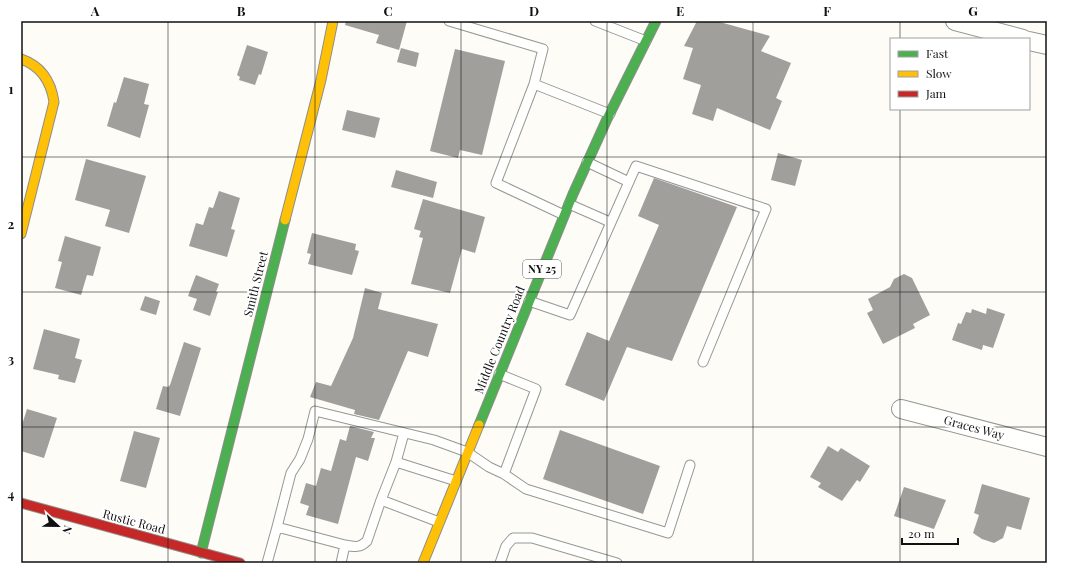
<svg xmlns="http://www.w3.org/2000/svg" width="1068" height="584" font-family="'Playfair Display',serif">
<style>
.building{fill:#a19f9c}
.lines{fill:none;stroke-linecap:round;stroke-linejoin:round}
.lane-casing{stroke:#979795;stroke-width:11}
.street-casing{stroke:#979795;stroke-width:20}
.fast-casing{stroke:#8e8d8b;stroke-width:11}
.slow-casing{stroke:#8e8d8b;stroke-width:11}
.jam-casing{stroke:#8e8d8b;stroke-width:11}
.lane{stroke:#fffffe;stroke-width:9}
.street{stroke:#fffffe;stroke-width:18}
.fast{stroke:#4caf50;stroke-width:9}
.slow{stroke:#ffc107;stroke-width:9}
.jam{stroke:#c62828;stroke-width:9}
.grid{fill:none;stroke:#111;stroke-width:1;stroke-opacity:0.55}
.labels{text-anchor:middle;stroke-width:4;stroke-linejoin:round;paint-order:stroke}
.shield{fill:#fff;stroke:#585858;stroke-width:1}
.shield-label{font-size:11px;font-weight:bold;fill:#111}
.street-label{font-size:12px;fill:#111;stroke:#fff}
.neatline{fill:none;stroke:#111;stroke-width:1.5}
.grid-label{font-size:13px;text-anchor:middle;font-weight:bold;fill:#111}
</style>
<rect width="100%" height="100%" fill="#fdfcf7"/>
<path class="building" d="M346,21H407L399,50L376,43L379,35L345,25Z
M697,21H716L770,36L761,51L791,63L776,98L782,101L770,130L717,108L713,121L692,114L701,85L683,79L693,48L684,46Z
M247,45L268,52L261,75L259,74L255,85L239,80L240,77L237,75Z
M401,48L419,53L416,67L397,62Z
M455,49L505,61L482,155L460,150L458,158L430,151Z
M124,77L149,84L144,104L149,105L140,138L107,126L114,102L116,103Z
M347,110L380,118L375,138L342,130Z
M778,153L802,160L795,186L771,180Z
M86,159L146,176L129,233L105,226L110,210L75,200Z
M396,170L437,182L433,198L391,187Z
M654,178L737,207L672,361L627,347L604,401L565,385L587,332L609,341L659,225L638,216Z
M219,191L240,198L231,229L235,230L227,257L189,246L196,223L203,225L209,207L213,208Z
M423,199L485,217L475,253L462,249L450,293L411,284L423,238L419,237L421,231L414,229Z
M312,233L356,244L355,250L359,251L352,275L308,264L311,254L307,253Z
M65,236L101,247L93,276L87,275L81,295L55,288L62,262L58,261Z
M904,274L912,278L930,315L913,324L915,328L883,344L867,313L873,310L868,299L890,287L894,279Z
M196,275L219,284L216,292H218L210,316L193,310L197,299L188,296Z
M365,288L382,293L378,309L438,324L428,357L408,351L379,420L354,414L355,410L310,397L316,382L331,386L353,338Z
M145,296L160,301L156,315L140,310Z
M987,308L1005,314L993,348L983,345L982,350L952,340L958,323L961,324L966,312L971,313L972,309L986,314Z
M44,329L80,339L75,358L82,360L75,383L58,379L59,375L33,369Z
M184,342L201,348L180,416L156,409L163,386L168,387L170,385Z
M27,409L57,418L44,458L21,451V428Z
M350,426L374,432L371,438H375L368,461L356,457L338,524L306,515L309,506L300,503L306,483L316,486L321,468L331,471L340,439L346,441Z
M560,430L660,466L643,514L543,479Z
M134,431L160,438L146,488L120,481Z
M828,446L838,452L841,448L870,466L860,482L857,480L842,501L818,487L821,483L810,477Z
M982,484L1030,498L1021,530L1007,526L1003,538L994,543L982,539L973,533L979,515L974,513Z
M904,487L946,500L934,529L894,516Z"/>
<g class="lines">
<defs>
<path id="lane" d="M449,21L543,49L534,84
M595,21L646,41
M587,162L629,182
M569,204L610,222
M564,215L496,183L534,84L610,114
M529,301L570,315L636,166L766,209L703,362
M404,433L396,462L456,481
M396,462L381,500L439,522
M504,474L526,489L668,533L690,465
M345,545C355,547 360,548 367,541L381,500
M267,563L277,527
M341,563L345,545L277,527L291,473L300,459L308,439L315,411L434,440L467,452L489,467L504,474L536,389L499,374
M500,563L506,546L513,538H532L617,563"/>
<path id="street" d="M955,21L1023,39
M1029,41L1047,45
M901,409L1047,447"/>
<path id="fast" d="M479,425L573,194L607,119L656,21
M201,553L285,220"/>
<path id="slow" d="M21,59C41,66 51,81 54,102L21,234
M285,220L321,80L333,21
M423,563L479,425"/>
<path id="jam" d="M21,503L240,563"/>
</defs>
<use href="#lane" class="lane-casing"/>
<use href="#street" class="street-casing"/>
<use href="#fast" class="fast-casing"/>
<use href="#slow" class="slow-casing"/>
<use href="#jam" class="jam-casing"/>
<use href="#lane" class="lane"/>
<use href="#street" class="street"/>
<use href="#fast" class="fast"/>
<use href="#slow" class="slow"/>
<use href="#jam" class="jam"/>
</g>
<path class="grid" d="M168,21V563M315,21V563M461,21V563M607,21V563M753,21V563M900,21V39M900,109V563M21,157H1047M21,292H1047M21,427H1047"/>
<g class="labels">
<rect class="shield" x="523" y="260" width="38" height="18" rx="3"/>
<g class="shield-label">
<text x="542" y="273">NY 25</text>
</g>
<g class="street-label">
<text transform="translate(256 284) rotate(-76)" y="4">Smith Street</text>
<text transform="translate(500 340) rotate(-68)" y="4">Middle Country Road</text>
<text transform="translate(974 428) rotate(15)" y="4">Graces Way</text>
<text transform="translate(134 522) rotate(15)" y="4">Rustic Road</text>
</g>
</g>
<rect width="1068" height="584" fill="none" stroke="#ffffff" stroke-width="44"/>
<rect x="890" y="38" width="140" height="72" fill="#ffffff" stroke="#a0a0a0"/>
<rect x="898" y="51" width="20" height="6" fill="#4caf50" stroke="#a0a0a0"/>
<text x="926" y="58" font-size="12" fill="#111111">Fast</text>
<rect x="898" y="71" width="20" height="6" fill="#ffc107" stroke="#a0a0a0"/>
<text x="926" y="78" font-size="12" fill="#111111">Slow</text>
<rect x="898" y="91" width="20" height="6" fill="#c62828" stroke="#a0a0a0"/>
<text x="926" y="98" font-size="12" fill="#111111">Jam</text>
<g transform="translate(58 526) rotate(112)" stroke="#ffffff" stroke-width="3" paint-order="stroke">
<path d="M0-3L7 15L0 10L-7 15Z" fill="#111111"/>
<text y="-6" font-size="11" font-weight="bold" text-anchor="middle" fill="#111111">N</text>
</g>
<path d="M902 538v6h56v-6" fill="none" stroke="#111111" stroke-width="2"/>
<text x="908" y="538" font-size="12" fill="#111111" stroke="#ffffff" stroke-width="3" paint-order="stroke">20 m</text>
<rect x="22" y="22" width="1024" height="540" class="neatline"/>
<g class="grid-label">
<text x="95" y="16">A</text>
<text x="241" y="16">B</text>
<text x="388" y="16">C</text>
<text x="534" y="16">D</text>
<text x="680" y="16">E</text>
<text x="827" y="16">F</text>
<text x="973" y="16">G</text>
<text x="11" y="94">1</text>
<text x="11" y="229">2</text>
<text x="11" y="364">3</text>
<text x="11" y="499">4</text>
</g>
</svg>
